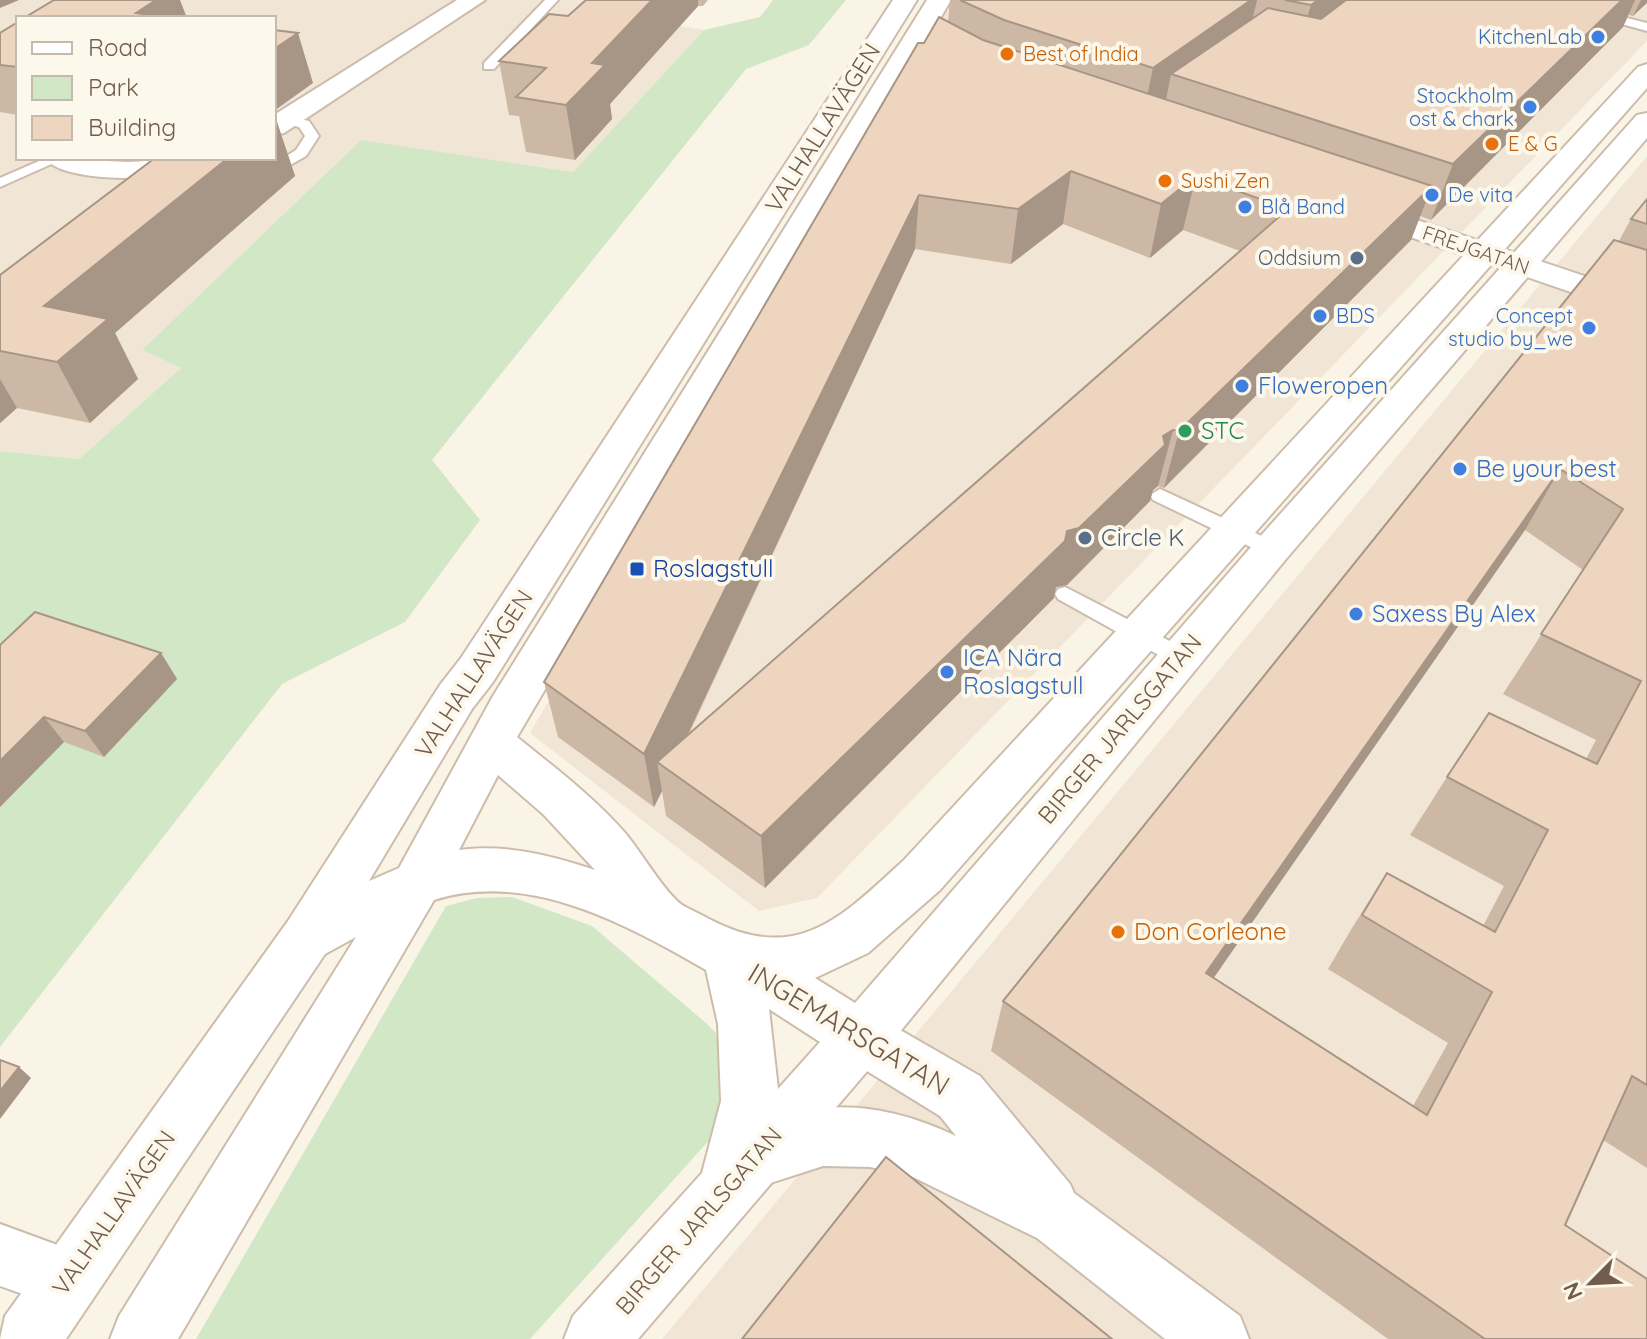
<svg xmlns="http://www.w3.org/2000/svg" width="1647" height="1339" font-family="Quicksand,sans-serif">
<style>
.residential{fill:#f1e6d5;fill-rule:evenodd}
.green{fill:#d2e7c6}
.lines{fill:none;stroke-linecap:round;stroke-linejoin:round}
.lane-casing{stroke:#cbbcad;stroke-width:4}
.street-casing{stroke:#cbbcad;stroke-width:4}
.secondary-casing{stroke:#cebcab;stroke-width:4}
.lane{fill:#fff;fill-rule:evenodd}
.street{fill:#fff;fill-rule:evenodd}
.secondary{fill:#fff;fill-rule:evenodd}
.wall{fill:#cdb7a5;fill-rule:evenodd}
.shaded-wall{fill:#a79586}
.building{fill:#eed5c0;stroke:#a79586;stroke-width:2;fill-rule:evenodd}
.shop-dot{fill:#3f7fe0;stroke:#fdf8ec;stroke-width:3}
.food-dot{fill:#e8710a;stroke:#fdf8ec;stroke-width:3}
.service-dot{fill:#5c6f8a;stroke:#fdf8ec;stroke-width:3}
.leisure-dot{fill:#2e9e5b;stroke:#fdf8ec;stroke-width:3}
.transit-dot{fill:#1a4fb4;stroke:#fdf8ec;stroke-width:3}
.labels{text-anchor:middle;stroke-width:8;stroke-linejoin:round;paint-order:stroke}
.far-shop-label{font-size:20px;fill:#366cbe;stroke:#fdf8ec;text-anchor:end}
.far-food-label{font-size:20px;fill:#c56008;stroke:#fdf8ec;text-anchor:start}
.far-street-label{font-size:20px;fill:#725c4d;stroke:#fdf8ec}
.far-service-label{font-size:20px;fill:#4e5e75;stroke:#fdf8ec;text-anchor:end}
.street-label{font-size:24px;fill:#725c4d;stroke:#fdf8ec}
.shop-label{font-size:24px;fill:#366cbe;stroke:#fdf8ec;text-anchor:start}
.leisure-label{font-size:24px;fill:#27864d;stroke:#fdf8ec;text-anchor:start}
.service-label{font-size:24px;fill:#4e5e75;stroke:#fdf8ec;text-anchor:start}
.transit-label{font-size:24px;fill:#164399;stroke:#fdf8ec;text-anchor:start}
.food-label{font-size:24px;fill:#c56008;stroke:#fdf8ec;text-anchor:start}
.near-street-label{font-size:28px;fill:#725c4d;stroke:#fdf8ec}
</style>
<rect width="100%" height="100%" fill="#faf4e6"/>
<path class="residential" d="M0,0H591V11L704,30L573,172L360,141L142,350L181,368L79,459L0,451ZM18,18H274V158H18Z
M952,0H1647V41L817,898L759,911L530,733Z
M1647,156V1339H662Z"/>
<path class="green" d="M773,0H846L809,45L746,69L432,460L480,520L405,622L282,684L0,1047V451L79,459L181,368L142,350L361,140L573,172L704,30L760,17Z
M512,897L592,926L706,1023L724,1041L722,1126L530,1339H196L446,906L477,898Z"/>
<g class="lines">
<defs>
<path id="lane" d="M545,0H558L494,69H484V63Z
M1535,0H1555L1647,23V31Z
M285,116L309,121L319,136L306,156L273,175L268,174V168L296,150L305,136L299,127L280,123V117Z
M46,158H65L0,187V178Z
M1160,489L1279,544L1282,549L1272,556L1265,554L1153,500L1150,495Z
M1065,587L1189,651L1192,657L1189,663H1173L1058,599L1055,594L1058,589Z"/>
<path id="street" d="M457,0H485L284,133L274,135V115Z
M45,158L128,162L198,158L208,161L212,167L208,173L198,176C167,178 64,185 45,158Z
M1357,200L1647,297V318L1346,215L1342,209L1346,203Z
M861,1011L881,1019L980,1076L1070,1184L1074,1193L1240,1316L1249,1339H1165L1037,1238L913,1177L870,1167L823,1166L752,1189L731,1181L723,1160L731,1139C757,1128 797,1111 825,1108C870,1104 916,1117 956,1136L940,1116L841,1055L833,1037L841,1019Z
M0,1224L90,1257L99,1279L90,1301L68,1310L0,1286Z"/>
<path id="secondary" d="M893,0H917L493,682L472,709L369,881L399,868L493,696L927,0H951L517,737C554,767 594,797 626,834C641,852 665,893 682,905C690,910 701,914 709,919C797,965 841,918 904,860L1638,67L1647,64V88L940,890L868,953L815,978L855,1003L1258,539L1637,115L1647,113V138L1286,559L881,1055L638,1339H564L573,1316L702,1173L721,1101L718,1024L706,970C626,924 529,870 434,900L178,1339H110L119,1316L356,937L325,954L66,1339H0L5,1316L288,921L440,685L461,658ZM498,775L543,814L595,870C551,855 506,844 459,850ZM769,1009L820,1042L778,1089Z"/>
</defs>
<use href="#lane" class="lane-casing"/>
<use href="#street" class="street-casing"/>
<use href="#secondary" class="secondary-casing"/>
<use href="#lane" class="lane"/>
<use href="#street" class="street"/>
<use href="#secondary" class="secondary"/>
</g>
<path class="wall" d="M586,0H708L703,6H698L610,104L612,119L575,160L526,152L519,116L509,115L499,61L568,16Z
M950,0H1647L1633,16L1628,15L1623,27L1431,220L1420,216L1411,240L1164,488L1158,486L1153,490L1150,501L1067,585L1056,587L1054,598L765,888L666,816L662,791L654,807L558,737L544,682L924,43L948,21ZM1063,224L1150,258L1183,230L1240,251L688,736L915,249L1011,264Z
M18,22V115L0,112V33Z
M276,119L295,176L115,333L138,379L90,423L17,408L0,423V275Z
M1647,199V1168L1603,1140L1565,1225L1647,1339H1388L991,1051L1003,1001L1619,241L1631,219ZM1525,530L1583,570L1503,694L1596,740L1586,759L1447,777L1410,835L1504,886L1483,926L1387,873L1352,928L1328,969L1448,1043L1413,1106L1213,978Z
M0,645L161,653L177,679L104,757L64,742L0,807Z"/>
<path class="shaded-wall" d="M0,0H19L0,8Z
M156,0H180L187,18H138L136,13Z
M652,0H698V6L610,104L612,119L575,160L566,105L592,63Z
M1251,0H1257L1246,46L1171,74L1165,105L1142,121L1153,68Z
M1318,0H1372L1296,57L1311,5Z
M1622,0H1635L1623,27L1431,220L1453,164Z
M1641,0H1647V3L1633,16Z
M298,33L313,83L274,111V49Z
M276,119L295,176L115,333L138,379L90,423L57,362L44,306L228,158H274V121Z
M1071,171L1063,224L1011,264L1018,209Z
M1196,176L1183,230L1150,258L1161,204Z
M1432,186L1411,240L1164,488L1179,431Z
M919,195L915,249L670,772L657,762L662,791L654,807L644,754Z
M0,379L17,408L0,423Z
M1173,430L1158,486L1153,490L1150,501L1067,585L1056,587L1054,598L765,888L761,836L1163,436Z
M1560,469L1525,530L1181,1025L1206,973Z
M161,653L177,679L104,757L85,731Z
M44,717L64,742L0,807V761Z
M19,1067L31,1078L0,1119V1091Z"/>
<path class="building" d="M54,0H156L136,13L176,18H24Z
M586,0H652L592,63L605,65L566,105L516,97L546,68L499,61L549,14L568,16Z
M960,0H1251L1153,68L1004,20Z
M1285,0H1318L1311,5Z
M1346,0H1622L1453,164L1171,74L1268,8L1321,19Z
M939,17L983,40L1432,186L1179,431L1173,430L1163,436L1165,445L1079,528L1067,531L1065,541L761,836L657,762L1288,209L1196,176L1161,204L1071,171L1018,209L919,195L644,754L544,682L918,43H924Z
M18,22V67L0,65V33Z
M274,30L298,33L274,49Z
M155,158H228L44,306L108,319L57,362L0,351V275Z
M1647,199V224L1631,219Z
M1614,240L1647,250V1085L1632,1076L1565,1225L1647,1279V1339H1485L1003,1001ZM1560,469L1623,509L1541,634L1641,681L1597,764L1489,713L1447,777L1548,830L1495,932L1387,873L1362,915L1492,992L1427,1115L1206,973Z
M35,612L161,653L85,731L44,717L0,761V645Z
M0,1060L19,1067L0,1091Z
M886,1157L1112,1339H742Z"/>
<g class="shop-dot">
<circle cx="1598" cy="37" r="8"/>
<circle cx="1530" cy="107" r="8"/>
<circle cx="1432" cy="195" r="8"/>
<circle cx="1245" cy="207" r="8"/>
<circle cx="1320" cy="316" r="8"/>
<circle cx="1589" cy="328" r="8"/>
<circle cx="1242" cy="386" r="8"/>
<circle cx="1460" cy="469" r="8"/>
<circle cx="1356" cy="614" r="8"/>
<circle cx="947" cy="672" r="8"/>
</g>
<g class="food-dot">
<circle cx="1007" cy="54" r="8"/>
<circle cx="1492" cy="144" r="8"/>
<circle cx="1165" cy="181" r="8"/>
<circle cx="1118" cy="932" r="8"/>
</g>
<g class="service-dot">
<circle cx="1357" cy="258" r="8"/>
<circle cx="1085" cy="538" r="8"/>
</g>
<circle class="leisure-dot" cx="1185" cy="431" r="8"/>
<rect class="transit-dot" x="629" y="561" width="16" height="16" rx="4"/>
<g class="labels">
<g class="far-shop-label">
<text x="1582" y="44">KitchenLab</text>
<text x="1514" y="103">Stockholm<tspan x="1514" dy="23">ost &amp; chark</tspan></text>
<text x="1448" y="202" text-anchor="start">De vita</text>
<text x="1261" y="214" text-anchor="start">Blå Band</text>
<text x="1336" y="323" text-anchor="start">BDS</text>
<text x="1573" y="323">Concept<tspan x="1573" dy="23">studio by_we</tspan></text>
</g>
<g class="far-food-label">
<text x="1023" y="61">Best of India</text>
<text x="1508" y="151">E &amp; G</text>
<text x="1181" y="188">Sushi Zen</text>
</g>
<g class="far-street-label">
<text transform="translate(1476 250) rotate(19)" y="7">FREJGATAN</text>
</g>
<g class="far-service-label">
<text x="1341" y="265">Oddsium</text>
</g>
<g class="street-label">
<text transform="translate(823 128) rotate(-58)" y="8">VALHALLAVÄGEN</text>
<text transform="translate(474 674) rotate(-57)" y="8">VALHALLAVÄGEN</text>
<text transform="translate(1120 729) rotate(-50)" y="8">BIRGER JARLSGATAN</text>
<text transform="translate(114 1213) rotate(-55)" y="8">VALHALLAVÄGEN</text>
<text transform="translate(699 1221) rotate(-49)" y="8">BIRGER JARLSGATAN</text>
</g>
<g class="shop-label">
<text x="1258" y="394">Floweropen</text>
<text x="1476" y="477">Be your best</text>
<text x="1372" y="622">Saxess By Alex</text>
<text x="963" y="666">ICA Nära<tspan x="963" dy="28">Roslagstull</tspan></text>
</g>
<g class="leisure-label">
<text x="1201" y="439">STC</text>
</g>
<g class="service-label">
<text x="1101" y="546">Circle K</text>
</g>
<g class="transit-label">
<text x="653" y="577">Roslagstull</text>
</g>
<g class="food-label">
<text x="1134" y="940">Don Corleone</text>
</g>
<g class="near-street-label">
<text transform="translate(849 1029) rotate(31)" y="10">INGEMARSGATAN</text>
</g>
</g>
<rect x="16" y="16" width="260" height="144" fill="#fdf8ec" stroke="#c5baac" stroke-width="2"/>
<rect x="32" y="42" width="40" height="12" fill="#ffffff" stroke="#c5baac" stroke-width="2"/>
<text x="88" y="56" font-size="24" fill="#725c4d">Road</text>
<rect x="32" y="76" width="40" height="24" fill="#d2e7c6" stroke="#c5baac" stroke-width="2"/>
<text x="88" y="96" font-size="24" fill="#725c4d">Park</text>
<rect x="32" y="116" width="40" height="24" fill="#eed5c0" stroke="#c5baac" stroke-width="2"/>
<text x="88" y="136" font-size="24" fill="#725c4d">Building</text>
<g transform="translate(1591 1283) rotate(246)" stroke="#fdf8ec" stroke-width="6" paint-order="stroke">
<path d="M0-6L14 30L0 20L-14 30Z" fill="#725c4d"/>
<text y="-12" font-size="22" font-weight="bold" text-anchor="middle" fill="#725c4d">N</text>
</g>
</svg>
